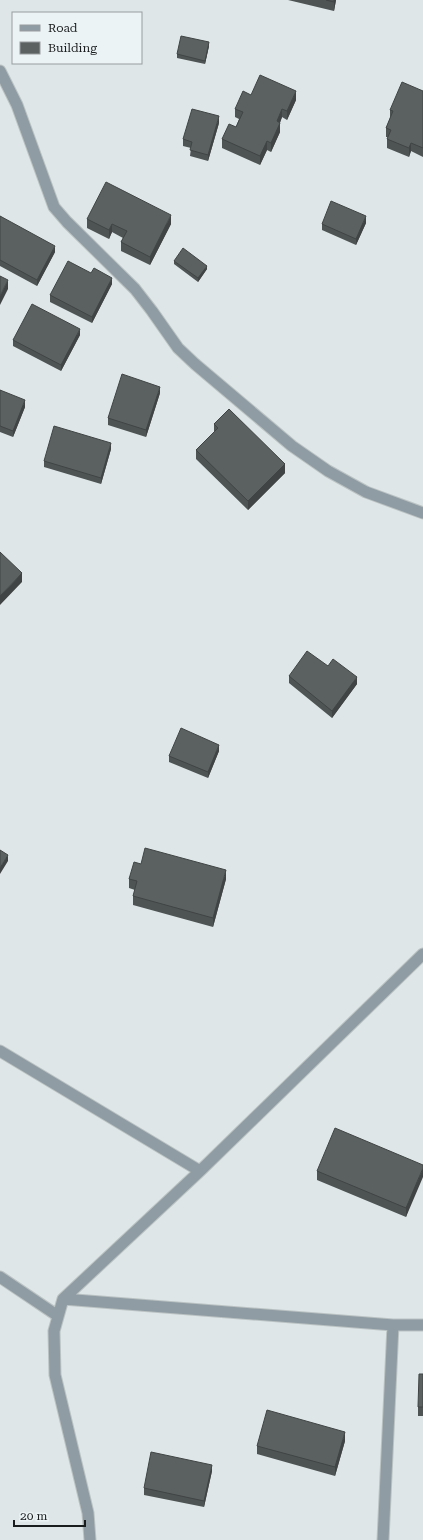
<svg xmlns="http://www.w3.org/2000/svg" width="423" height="1540" font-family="'Roboto Serif',serif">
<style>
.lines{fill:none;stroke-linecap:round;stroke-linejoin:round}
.minor-casing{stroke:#bbc2c3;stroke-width:13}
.minor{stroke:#8f9ca3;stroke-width:11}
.wall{fill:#4e5353}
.shaded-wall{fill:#404444}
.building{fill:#5b6161;stroke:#404444}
</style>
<rect width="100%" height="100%" fill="#dee6e7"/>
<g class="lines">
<defs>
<path id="minor" d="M0,71L17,105L54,207L67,222L135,289L152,311L178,348L195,364L292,446L328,471L366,492L423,513
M0,1051L200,1171
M0,1277L58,1316
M63,1299L393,1325H423
M90,1540L88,1513L55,1375L54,1331L63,1299L200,1171L423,954
M383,1540L393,1325"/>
</defs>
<use href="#minor" class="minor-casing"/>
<use href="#minor" class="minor"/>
</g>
<path class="wall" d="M288,0H336L334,11Z
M209,46L205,64L177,58V54Z
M423,91V157L411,151L409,157L387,148V139L388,137H386V128L390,118V110Z
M251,95L296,100L287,120L282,117L280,123V132L271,152L267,150L260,165L222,148V139L236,127L239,119L235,117V109Z
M219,123L208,161L190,156L191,148L183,146V139Z
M0,216L55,252L37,286L0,266Z
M87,219L171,224L150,265L121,251V242L123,238L112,232L109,239L87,228Z
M366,223L356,245L322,230V224Z
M174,261L207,269L198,282L174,264Z
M91,273L112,284L92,323L50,302V295Z
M80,335L61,371L13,346V340Z
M0,390L25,407L13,437L0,432Z
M160,393L146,437L108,425V418Z
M214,424L285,473L248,510L196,459V450L214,432Z
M111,449L101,484L44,467V461Z
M328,666L357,684L332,718L289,683V676Z
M219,751L208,778L169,762V756Z
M129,879H226L213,927L133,905V896L135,890L129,888Z
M423,1165L406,1217L317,1180V1171Z
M423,1374V1416H418V1407Z
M345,1441L335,1476L257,1454V1446Z
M212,1471L204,1507L144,1495V1488Z"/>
<path class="shaded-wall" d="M334,0H336L334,11Z
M209,42V46L205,64V61Z
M296,91V100L287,120V111Z
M282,109V117L277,130V121Z
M219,116V123L208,161V155Z
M280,123V132L271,152V143Z
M267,141V150L260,165V156Z
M411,143V151L409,157V148Z
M171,215V224L150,265V257Z
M366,216V223L356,245V239Z
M112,224V232L109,239V230Z
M55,246V252L37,286V280Z
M207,266V269L198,282V278Z
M112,278V284L92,323V317Z
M8,280V289L0,305V296Z
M80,329V335L61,371V365Z
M160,387V393L146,437V430Z
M25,400V407L13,437V431Z
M111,443V449L101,484V478Z
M285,464V473L248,510V501Z
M22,573V582L0,605V596Z
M357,677V684L332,718V711Z
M219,745V751L208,778V772Z
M8,855V861L0,874V868Z
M226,870V879L213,927V918Z
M423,1168V1177L406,1217V1208Z
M345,1432V1441L335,1476V1467Z
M212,1465V1471L204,1507V1501Z"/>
<path class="building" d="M326,0H334V2Z
M181,36L209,42L205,61L177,54Z
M260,75L296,91L287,111L282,109L277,121L280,123L271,143L267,141L260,156L222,139L229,124L236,127L243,112L235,109L243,91L251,95Z
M402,82L423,91V148L411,143L409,148L387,139L391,130L386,128L393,111L390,110Z
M192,109L219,116L208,155L190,150L192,142L183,139Z
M106,182L171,215L150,257L121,242L127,231L112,224L109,230L87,219Z
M331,201L366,216L356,239L322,224Z
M0,216L55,246L37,280L0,260Z
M183,248L207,266L198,278L174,261Z
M68,261L91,273L94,268L112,278L92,317L50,295Z
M0,276L8,280L0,296Z
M32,304L80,329L61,365L13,340Z
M122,374L160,387L146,430L108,418Z
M0,390L25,400L13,431L0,426Z
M229,409L285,464L248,501L196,450L218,428L214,424Z
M54,426L111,443L101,478L44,461Z
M0,552L22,573L0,596Z
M307,651L328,666L333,659L357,677L332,711L289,676Z
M181,728L219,745L208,772L169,756Z
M145,848L226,870L213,918L133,896L137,881L129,879L134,862L141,864Z
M0,850L8,855L0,868Z
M335,1128L423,1165V1168L406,1208L317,1171Z
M419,1374H423V1407H418Z
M267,1410L345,1432L335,1467L257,1446Z
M151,1452L212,1465L204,1501L144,1488Z"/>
<rect x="12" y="12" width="130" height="52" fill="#ecf3f5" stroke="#989d9f"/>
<rect x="20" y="25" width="20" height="6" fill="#8f9ca3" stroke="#989d9f"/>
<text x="48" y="32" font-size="12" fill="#1a1d1e">Road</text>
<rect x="20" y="42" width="20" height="12" fill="#5b6161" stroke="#989d9f"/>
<text x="48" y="52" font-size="12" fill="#1a1d1e">Building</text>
<path d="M14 1520v6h71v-6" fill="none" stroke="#1a1d1e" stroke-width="2"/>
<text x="20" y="1520" font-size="12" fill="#1a1d1e" stroke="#ecf3f5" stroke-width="3" paint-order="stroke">20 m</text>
</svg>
